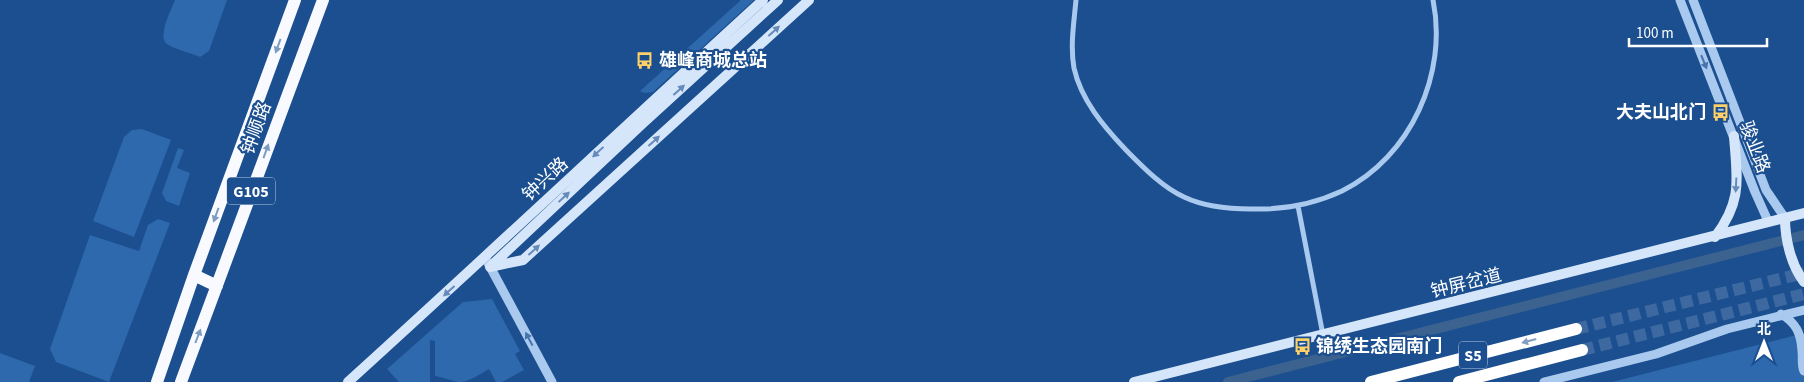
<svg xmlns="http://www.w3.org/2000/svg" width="1804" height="382" font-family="'Source Sans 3','Noto Sans SC',sans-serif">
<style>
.green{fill:#2e69ad}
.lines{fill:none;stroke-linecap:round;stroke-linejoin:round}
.canal{stroke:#3c6290;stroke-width:10}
.motorway-tunnel{stroke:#3d69a0;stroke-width:12;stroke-dasharray:12 6;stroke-linecap:butt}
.minor{stroke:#a9c9ee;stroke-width:5}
.tertiary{stroke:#a9c9ee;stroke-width:9}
.secondary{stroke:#d6e6fa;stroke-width:10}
.trunk{stroke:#f8faff;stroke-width:12}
.motorway{stroke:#fff;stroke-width:12}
.oneway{fill:#668bba}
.oneway2{fill:#7e9cc1}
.oneway3{fill:#4674ac}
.oneway4{fill:#829ec1}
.labels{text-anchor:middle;stroke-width:4.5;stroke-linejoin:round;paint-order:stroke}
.shield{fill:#1b4f8f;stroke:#bbcadd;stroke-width:1}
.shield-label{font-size:16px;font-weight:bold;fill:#fff}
.poi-label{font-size:18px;font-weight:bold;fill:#fff;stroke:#1b4f8f;text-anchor:start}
.street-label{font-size:18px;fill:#fff;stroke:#1b4f8f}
</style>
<rect width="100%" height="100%" fill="#1b4f8f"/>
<path class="green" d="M175,0H227L209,51L200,57C192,53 173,49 167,44C157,37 171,10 175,0Z
M741,0H754L653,92L645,93L640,91Z
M142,129L171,140L134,237L93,221L124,137L132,130Z
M178,148L184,150L177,168L190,173L179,206L166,201L162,193Z
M158,219L170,223L109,382L56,362L50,349L90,235L139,251L148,225Z
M492,299L520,351L515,354L524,370L502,382H496L489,369C480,374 469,382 459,382C451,381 443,377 435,376V341L430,340V382H399L387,369L463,302Z
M1804,333V382H1612Z
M0,353L35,366L29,382H0Z"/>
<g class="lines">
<path class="canal" d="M1228,382L1804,235"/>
<path class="motorway-tunnel" d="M1576,329L1804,273
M1582,350L1804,294"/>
<path class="minor" d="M1076,0C1074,22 1070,46 1074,68C1081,100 1104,127 1126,150C1143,167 1162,187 1184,197C1205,207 1228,209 1251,209C1282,210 1314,204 1342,191C1411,157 1448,73 1433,0
M1298,206L1323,335"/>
<path class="tertiary" d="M1680,0L1755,192L1768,221
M1693,0L1766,190L1785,218
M487,261L552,382
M1781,314C1796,323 1801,333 1802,351C1803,358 1801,365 1804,371
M1544,382L1656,354L1727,329L1804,310"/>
<path class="secondary" d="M1785,218C1785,239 1791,265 1804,282
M1715,237C1743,200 1737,179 1734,136
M491,266L643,123L778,0
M490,267L523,260L809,0
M348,382C487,256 624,127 763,0
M1134,382L1804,213"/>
<path class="trunk" d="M194,275L217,286
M157,382L194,275L295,0
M181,382L323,0"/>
<path class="motorway" d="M1371,382L1576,329
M1459,382L1582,350"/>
</g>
<defs><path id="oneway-solid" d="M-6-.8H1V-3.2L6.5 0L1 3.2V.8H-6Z" transform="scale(1.25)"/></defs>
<g class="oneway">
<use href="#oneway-solid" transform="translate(774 31) rotate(-42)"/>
<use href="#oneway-solid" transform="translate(679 90) rotate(-42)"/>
<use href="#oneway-solid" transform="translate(654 141) rotate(-42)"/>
<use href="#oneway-solid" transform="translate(598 152) rotate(137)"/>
<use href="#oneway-solid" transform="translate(1736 185) rotate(93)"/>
<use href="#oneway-solid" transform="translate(564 197) rotate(-43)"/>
<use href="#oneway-solid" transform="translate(534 250) rotate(-42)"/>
<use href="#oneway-solid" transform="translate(449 291) rotate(138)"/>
</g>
<g class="oneway2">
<use href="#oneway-solid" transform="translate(278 46) rotate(110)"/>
<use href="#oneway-solid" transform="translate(266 151) rotate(-70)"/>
<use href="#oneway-solid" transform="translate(216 215) rotate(110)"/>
<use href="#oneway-solid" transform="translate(198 336) rotate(-69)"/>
</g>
<g class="oneway3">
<use href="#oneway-solid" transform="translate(1704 62) rotate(68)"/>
<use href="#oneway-solid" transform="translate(529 339) rotate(-118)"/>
</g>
<use class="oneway4" href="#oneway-solid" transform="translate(1529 341) rotate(165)"/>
<defs>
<symbol id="bus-bare" viewBox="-9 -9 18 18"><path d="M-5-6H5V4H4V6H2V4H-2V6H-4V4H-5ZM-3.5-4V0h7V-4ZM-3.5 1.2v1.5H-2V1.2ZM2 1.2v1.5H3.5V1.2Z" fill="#ffd166" stroke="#1b4f8f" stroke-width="2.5" paint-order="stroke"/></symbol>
</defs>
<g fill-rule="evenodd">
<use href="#bus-bare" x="632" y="48" width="25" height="25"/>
<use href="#bus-bare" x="1708" y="100" width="25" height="25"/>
<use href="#bus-bare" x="1290" y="334" width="25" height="25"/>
</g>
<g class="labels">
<g class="shield">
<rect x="227" y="177.5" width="48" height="27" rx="4"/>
<rect x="1459" y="341.5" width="28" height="27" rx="4"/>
</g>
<g class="shield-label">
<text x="251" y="197">G105</text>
<text x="1473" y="361">S5</text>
</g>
<g class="poi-label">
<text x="659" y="66">雄峰商城总站</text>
<text x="1706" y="118" text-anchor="end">大夫山北门</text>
<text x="1316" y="352">锦绣生态园南门</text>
</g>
<g class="street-label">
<text transform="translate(256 128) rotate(-70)" y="6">钟顺路</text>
<text transform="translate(1755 147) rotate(69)" y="6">骏业路</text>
<text transform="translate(545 179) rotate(-43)" y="6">钟兴路</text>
<text transform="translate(1466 283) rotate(-14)" y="6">钟屏岔道</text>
</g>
</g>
<g transform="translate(1764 342)" stroke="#1b4f8f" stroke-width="4" paint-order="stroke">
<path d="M0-4L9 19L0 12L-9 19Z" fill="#ffffff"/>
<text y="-8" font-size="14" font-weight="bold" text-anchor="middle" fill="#ffffff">北</text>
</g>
<path d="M1629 38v8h138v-8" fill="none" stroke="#ffffff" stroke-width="2.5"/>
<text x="1636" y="38" font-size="15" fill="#ffffff" stroke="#1b4f8f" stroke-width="4" paint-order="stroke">100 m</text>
</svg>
